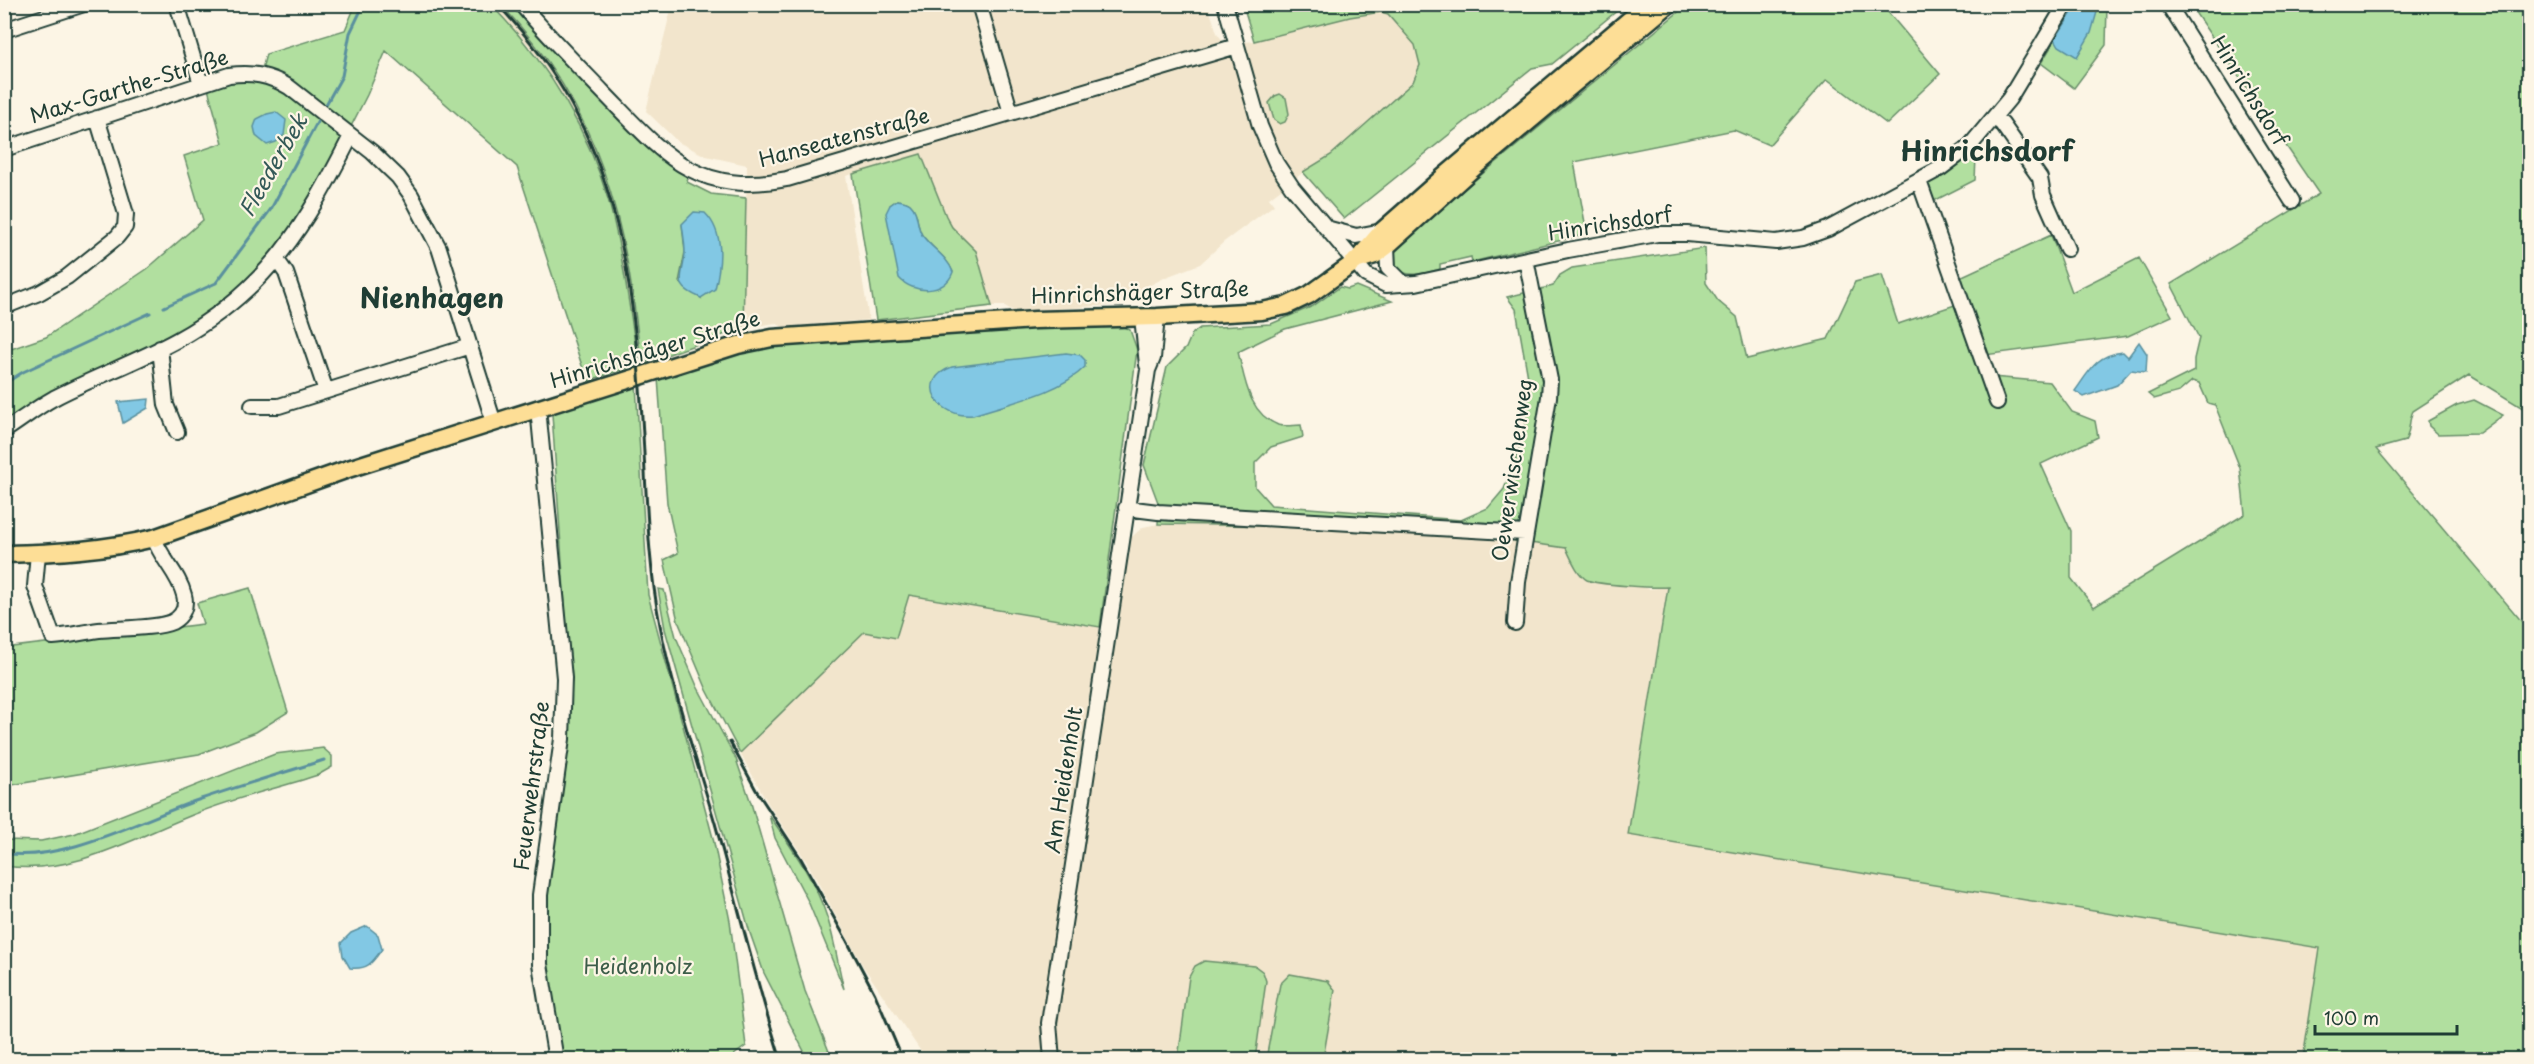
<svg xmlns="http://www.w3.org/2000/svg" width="2534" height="1064" font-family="'Playpen Sans',sans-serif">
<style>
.built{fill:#f2e5cc}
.green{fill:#b1df9f;stroke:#688e6a;stroke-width:1.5;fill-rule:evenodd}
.water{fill:#82c8e4;stroke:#5a909e;stroke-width:1.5}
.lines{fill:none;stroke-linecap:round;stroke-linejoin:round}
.stream{stroke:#5a909e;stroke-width:3}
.minor-casing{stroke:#1f3d34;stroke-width:18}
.major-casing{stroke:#1f3d34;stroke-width:21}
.minor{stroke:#fcf5e5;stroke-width:14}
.major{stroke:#fdde96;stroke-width:16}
.rail{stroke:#1f3d34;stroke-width:3}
.labels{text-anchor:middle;stroke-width:4.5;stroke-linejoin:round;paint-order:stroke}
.street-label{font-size:21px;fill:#1f3d34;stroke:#fcf5e5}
.park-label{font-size:21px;fill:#3c5d49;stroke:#fcf5e5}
.water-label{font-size:22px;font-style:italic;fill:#335957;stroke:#fcf5e5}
.district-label{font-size:27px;font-weight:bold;fill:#1f3d34;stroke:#fcf5e5}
</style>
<rect width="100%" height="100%" fill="#fcf5e5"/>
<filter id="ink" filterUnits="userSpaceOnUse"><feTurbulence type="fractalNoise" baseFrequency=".0167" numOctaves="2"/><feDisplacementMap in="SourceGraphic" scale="12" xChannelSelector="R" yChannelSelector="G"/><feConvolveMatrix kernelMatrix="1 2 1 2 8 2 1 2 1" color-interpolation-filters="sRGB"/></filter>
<g filter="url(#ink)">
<path class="built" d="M491,5H501L515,19L565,85L587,125L601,161L613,196L626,253L641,371L637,372L634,333L615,225L608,197L589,148L554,81L529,46Z
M672,5H1208L1217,33L1225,44L1254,41L1350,17L1381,12L1388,14L1415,45L1420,65L1413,82L1331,155L1309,168L1269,198L1274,205L1225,241L1200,264L1166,277L1111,305L1015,312L1005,306H992L976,251L952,227L946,216L921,154L846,176L869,320L783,327L775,323L743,328L747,165L706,156L678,142L646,111Z
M1158,524L1349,527L1479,536L1566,548L1574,566L1649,589L1668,587L1628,835L2321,948L2303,1059L1059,1060L1055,1021L1126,542L1143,527Z
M908,595L1100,627L1042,1019L1045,1059H926L863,966L808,864L769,805L740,753L864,632L896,638Z"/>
<path class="green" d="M356,4L491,5C544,59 586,125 608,199C616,226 621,255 626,284C630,311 635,338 637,365L587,381L517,167L386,51L367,95L318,191L255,277L192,326L5,427V351L46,337L147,269L203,220L184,156L223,143L207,85L260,77L266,54L345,30Z
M501,5H511C534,34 561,60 587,86C619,119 648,153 688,175L687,182L711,194L746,198L743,328L641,364C627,223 602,110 501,5ZM682,224L701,298L679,282L685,252Z
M1243,5V4L1624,5L1552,64L1532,68L1344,219L1303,172L1331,155L1413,82L1420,65L1415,45L1388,14L1381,12L1350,17L1254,41Z
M1687,5H1882L1940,74L1887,124L1827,79L1769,145L1734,130L1574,162L1587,234L1472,262L1471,257L1440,264V269C1426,273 1410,278 1397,270L1392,255L1395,246Z
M2077,5H2107L2106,45L2074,88L2041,63Z
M2190,5H2529V412L2469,375L2413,411C2408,421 2411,431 2405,441L2376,449L2529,630V1059H2303L2320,948L1628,835L1668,587C1654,588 1598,585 1587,580C1577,574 1571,558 1566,548L1479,536L1349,527L1158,524L1159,505L1144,465L1167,367L1186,348L1192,334L1200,328L1271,324L1313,306L1340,287L1348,289L1356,286L1392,301L1285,329L1238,352C1245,379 1248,413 1278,425C1284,427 1294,425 1301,425L1303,437L1271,447L1255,463V487L1271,505L1461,520L1488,508L1504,489L1516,458L1525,427L1530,389L1516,309L1507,297L1553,286L1560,275L1572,268L1705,248L1706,283L1718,301L1737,317L1747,359L1828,339L1855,282L1882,275L1898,324L1961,303L1958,278L2051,235L2072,292L2139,258L2172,316L2128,336L1984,355L1992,377L2050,382L2072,412L2095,421L2098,437L2041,464L2071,531V578L2094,607L2245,514L2240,468L2215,405L2208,403L2199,383L2192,381L2179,392L2154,399L2148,394L2194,371V359L2199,338L2171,284L2319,194Z
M1280,94L1286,98L1289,114L1285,122L1280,124L1274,120L1269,103L1275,96Z
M1972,151L1976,157L1975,180L1932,202L1926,183Z
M921,154L946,216L952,227L976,251L992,306L876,320L853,174ZM897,200C902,201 906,201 910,204C919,212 916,226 922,235C932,249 947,256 953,272L890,205Z
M1116,323L1130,330L1137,350L1100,627L909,595L896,638L864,632L740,753L707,690L678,621L664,560L678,553L667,503L658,378L738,351L776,342Z
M636,384L648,595L713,838L730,921L746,1046L734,1055L735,1059H561L544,964V897L570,679L552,414L562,409Z
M2474,400L2503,415L2479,433L2438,434L2429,426L2428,421L2457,405Z
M250,588L288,712L256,732L199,754L5,786L4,648L203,624L197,603Z
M658,589L664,590L676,637L697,686L736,759L751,803L805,991L832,1059H808L764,973L750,933L665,629Z
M323,748L332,756V767L318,775C279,788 238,797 200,812C137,836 74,876 5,866V840L41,841L74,834L275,754Z
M769,815C792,848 816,881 828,920C835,942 838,966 844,989L808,901L775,838Z
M1204,961L1255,966L1263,972L1266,981L1255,1059H1178L1189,977L1195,966Z
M1290,974L1328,981L1335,990L1323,1059H1266L1280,984Z"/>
<path class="water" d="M2077,5H2099L2091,33L2077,57L2059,46L2055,39Z
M276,112L286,120L284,135L276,142L267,145L256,136L254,127L257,119L267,114Z
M897,200C902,201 906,201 910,204C919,212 916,226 922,235C932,249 947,256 953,272C945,295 913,294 899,278L886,213L890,205Z
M694,212L705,213C725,233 721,264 715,289L701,298C671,285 683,279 685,253C685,243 683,233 682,224Z
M2139,342L2147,354L2146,372L2131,370L2117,385L2084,397L2075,391C2090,370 2096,355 2123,352L2128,357Z
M1066,353L1080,355L1085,360V367C1058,394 1008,403 973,415C940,419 913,381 952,367Z
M149,399L148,408L123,423L118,402Z
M367,926L378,935L382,949C372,963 368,970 350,968L343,956L341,943L351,933Z"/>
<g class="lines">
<path class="stream" d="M324,108L342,76L350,33L364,4
M164,307L216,283L271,209L320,117
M4,384L23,372L150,313
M4,853C61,864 147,817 201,799C242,785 283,773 324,760"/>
<defs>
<path id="minor" d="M177,4L201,84
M521,4C547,35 575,63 603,92C662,152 694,197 787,179L1237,46
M979,4L1011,113
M1225,4L1260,126L1276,163L1292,187L1366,275L1386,285L1416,283L1568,250L1657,234H1687L1776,242L1803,238L1828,229L1941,168L1969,147L2009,99L2066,4
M2168,4L2292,201
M4,30L84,4
M1995,118L2002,124L2040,178L2043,195L2067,249
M4,149L229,75C252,72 269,75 289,87L372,152L398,177L411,195L439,248L494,423
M1919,181L1997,402
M1326,228L1356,236L1382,231
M1387,246L1388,268L1404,284
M277,260L286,273L326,391
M4,307L39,293L67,277L117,237L125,227L126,214L97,118
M1142,317L1147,365
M160,348L166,405L177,432
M252,406H279L470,346
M538,408L564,678L562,739L540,895V964L556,1060
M4,431C21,420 36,408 54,398C94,377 137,362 177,340C267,290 306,225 351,136
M1126,508L1158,512L1525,533
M38,553L35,586L53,637C69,636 83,632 99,630C117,628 156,629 172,622C183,616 187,606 184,595C179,574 161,559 154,538
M1515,623L1518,582L1549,397L1550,380L1526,259
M1052,1060L1049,1023L1148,370L1153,358L1157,317"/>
<path id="major" d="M1355,261L1375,255L1387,246L1479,163L1669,4
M4,554C56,553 104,550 154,538L348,469L738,345L772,338L1035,320L1157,317L1262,311L1286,306L1309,295L1355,262L1382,231L1440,180L1648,4"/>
</defs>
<use href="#minor" class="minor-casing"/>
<use href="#major" class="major-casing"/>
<use href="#minor" class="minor"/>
<use href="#major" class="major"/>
<path class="rail" d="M497,4C622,133 635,283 644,453C647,511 649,568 660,625C673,692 696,758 715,823C737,902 756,982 781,1060
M730,742L756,790L800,857L847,941L875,994L903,1060"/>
</g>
</g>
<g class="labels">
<g class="street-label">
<text transform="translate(129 87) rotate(-17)" y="7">Max-Garthe-Straße</text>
<text transform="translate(2249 91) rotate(58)" y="7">Hinrichsdorf</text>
<text transform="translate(844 138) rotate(-15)" y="7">Hanseatenstraße</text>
<text transform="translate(1610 224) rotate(-9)" y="7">Hinrichsdorf</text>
<text transform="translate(1140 293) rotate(-2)" y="7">Hinrichshäger Straße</text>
<text transform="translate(655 350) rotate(-17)" y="7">Hinrichshäger Straße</text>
<text transform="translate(1513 470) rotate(-82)" y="7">Oewerwischenweg</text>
<text transform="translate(1064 780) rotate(-81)" y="7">Am Heidenholt</text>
<text transform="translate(532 786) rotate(-83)" y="7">Feuerwehrstraße</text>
</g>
<g class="park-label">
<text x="638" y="974">Heidenholz</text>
</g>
<g class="water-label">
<text transform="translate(273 165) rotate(-60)" y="8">Fleederbek</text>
</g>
<g class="district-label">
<text x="1987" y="161">Hinrichsdorf</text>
<text x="432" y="308">Nienhagen</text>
</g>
</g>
<rect width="2534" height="1064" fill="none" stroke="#fcf5e5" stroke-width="24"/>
<rect x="12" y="12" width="2510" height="1040" fill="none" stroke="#1f3d34" stroke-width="2" filter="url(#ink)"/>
<path d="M2315 1025v9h142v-9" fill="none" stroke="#1f3d34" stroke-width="3"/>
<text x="2324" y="1025" font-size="18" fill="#1f3d34" stroke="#fcf5e5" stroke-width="4.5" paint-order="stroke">100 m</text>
</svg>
